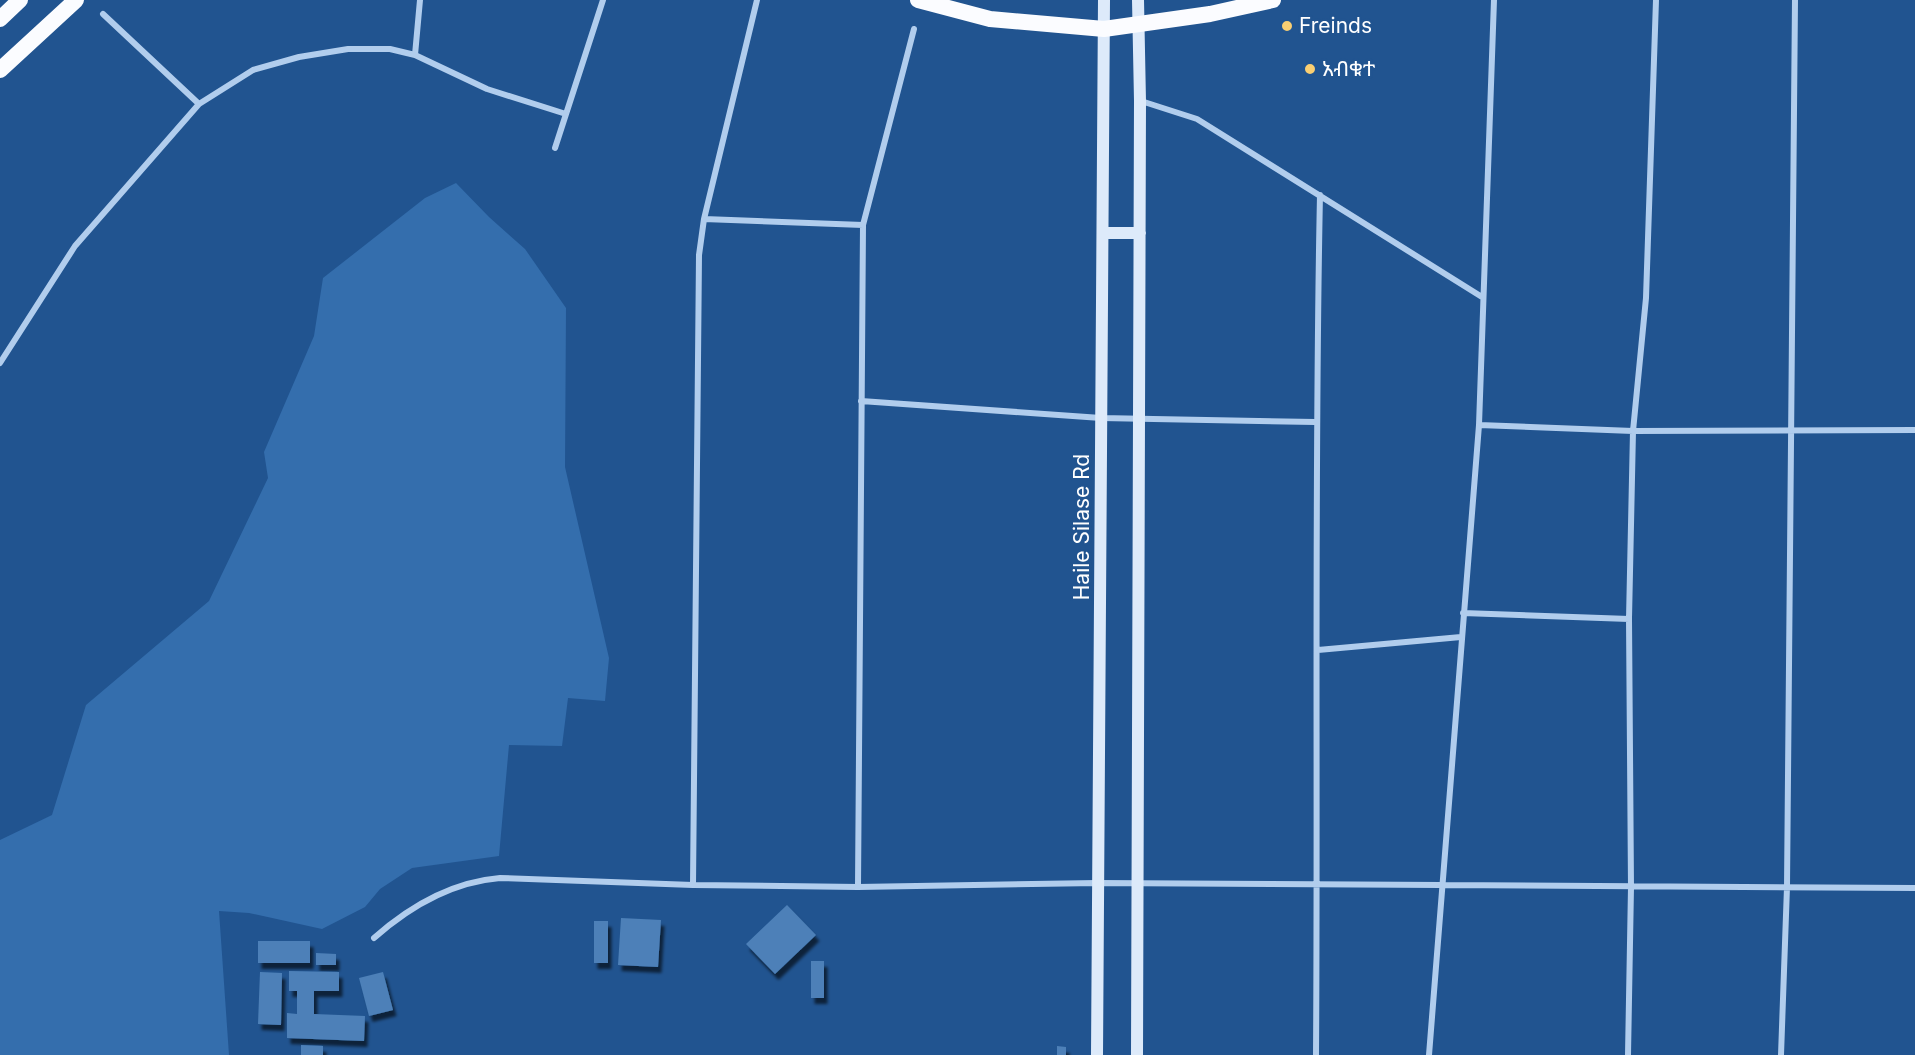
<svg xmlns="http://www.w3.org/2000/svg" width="1915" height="1055" font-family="Inter,'Noto Sans Ethiopic',sans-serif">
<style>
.green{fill:#346ead}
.building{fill:#4d80b8;filter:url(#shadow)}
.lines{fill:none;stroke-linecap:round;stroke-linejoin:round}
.minor{stroke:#b1cded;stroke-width:6}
.secondary{stroke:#ddeafa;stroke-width:12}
.trunk{stroke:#fbfcff;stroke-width:16}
.poi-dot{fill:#facf72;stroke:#215490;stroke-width:2}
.labels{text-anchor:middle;stroke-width:5;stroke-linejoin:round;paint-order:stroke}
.poi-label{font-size:21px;fill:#fff;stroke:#215490;text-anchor:start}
.street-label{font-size:21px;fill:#fff;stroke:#215490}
</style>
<defs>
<filter id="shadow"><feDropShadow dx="3.5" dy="6" stdDeviation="1.5" flood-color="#0009"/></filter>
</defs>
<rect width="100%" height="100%" fill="#215490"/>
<path class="green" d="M456,183L489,217L525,249L566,308L565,467L609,658L605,701L568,698L562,746L509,745L499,856L412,868L380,889L365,907L322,929L249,913L219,911L229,1055H0V840L52,815L86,705L209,601L268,478L264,452L314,336L323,278L425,198Z"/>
<path class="building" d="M787,905L816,935L775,974L746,944Z
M621,918L661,920L658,967L618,965Z
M594,921H608V963H594Z
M258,941H310V963H258Z
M316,953L336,954V965H316Z
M811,961H824V998H811Z
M289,971L339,972V991H314V1014L365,1016L364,1041L287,1038V1013L297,1014V991H289Z
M260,972L282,973L281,1025L258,1024Z
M383,972L393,1010L369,1016L359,978Z
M301,1045L323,1046V1055H301Z
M1057,1046L1066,1047V1055H1057Z"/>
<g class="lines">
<path class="minor" d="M103,14L199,104
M415,55L420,0
M1141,101L1197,119L1482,297
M555,148L603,0
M704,219L863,225
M0,363L75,246L199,104L253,70L299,57L348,49H390L415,55L487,89L566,114
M861,401L1101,418L1315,422
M1479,425L1633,431L1915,430
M1463,613L1629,619
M1318,650L1461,637
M693,885L699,255L704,219L757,0
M858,887L863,225L914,29
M374,938C409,907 452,882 500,878L693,885L858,887L1097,883L1915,888
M1316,1055C1318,768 1314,482 1320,195
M1429,1055L1479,425L1494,0
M1628,1055L1631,887L1629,619L1633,431L1646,298L1656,0
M1781,1055L1787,887L1795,0"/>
<path class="secondary" d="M1103,233H1140
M1097,1055L1104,0
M1137,1055L1140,101L1138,0"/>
<path class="trunk" d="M918,0L990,19L1104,29L1210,14L1273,0
M0,19L20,0
M0,70L76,0"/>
</g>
<g class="poi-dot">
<circle cx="1287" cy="26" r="6"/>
<circle cx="1310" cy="69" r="6"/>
</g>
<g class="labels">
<g class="poi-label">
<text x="1299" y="33">Freinds</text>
<text x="1322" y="76">አብቁተ</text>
</g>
<g class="street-label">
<text transform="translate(1082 527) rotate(-90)" y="7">Haile Silase Rd</text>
</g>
</g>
</svg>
